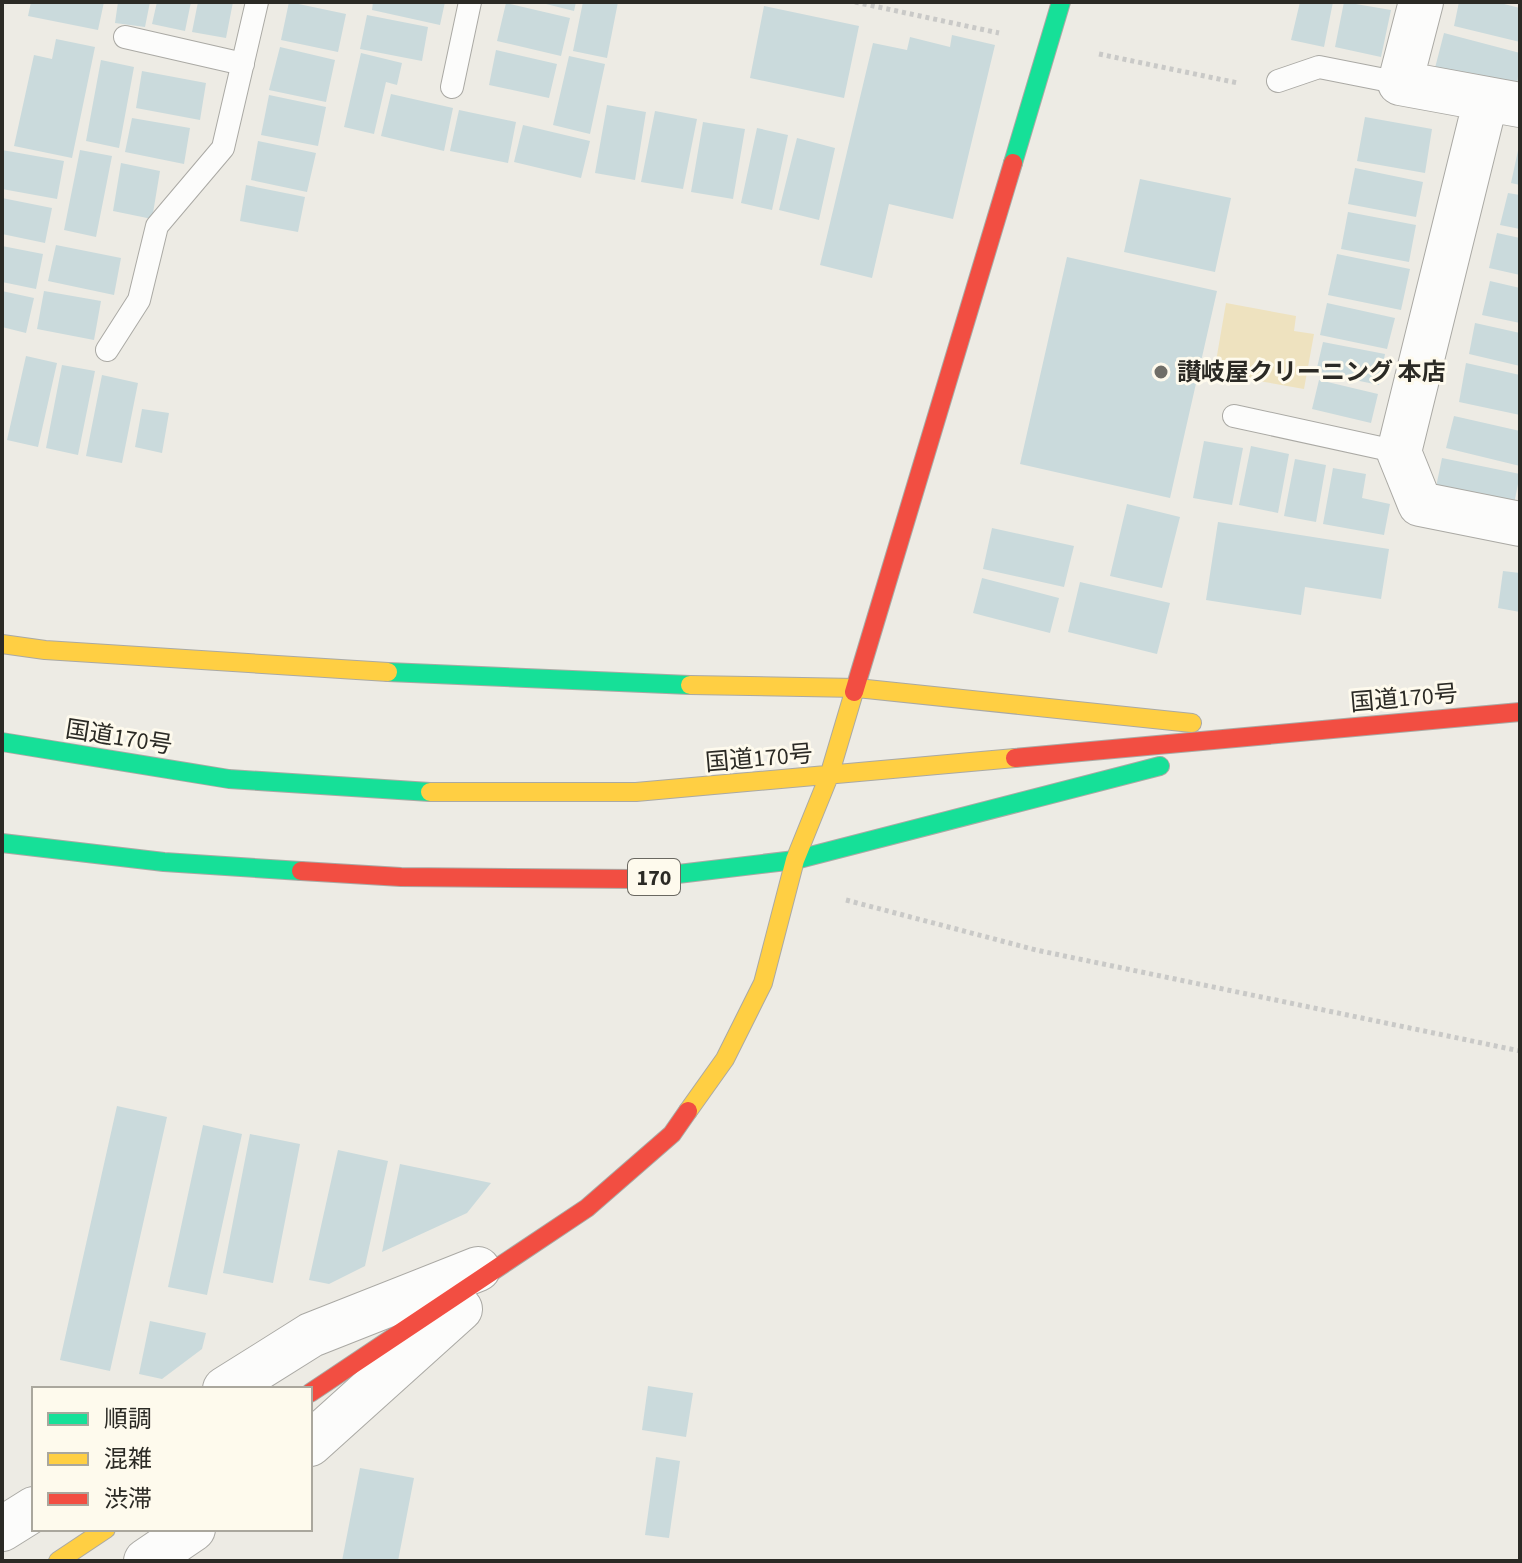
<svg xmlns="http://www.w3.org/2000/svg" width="1522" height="1563" font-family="'Source Sans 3','Noto Sans JP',sans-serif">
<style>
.green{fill:#eee2bf}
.building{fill:#cadadc}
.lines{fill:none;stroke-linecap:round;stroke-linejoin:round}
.lane-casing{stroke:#aaa9a4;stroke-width:24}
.street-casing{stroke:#aaa9a4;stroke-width:46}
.fast-casing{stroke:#aaa9a4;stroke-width:20}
.slow-casing{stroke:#aaa9a4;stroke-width:20}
.jam-casing{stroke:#aaa9a4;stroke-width:20}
.path{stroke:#c9c9c7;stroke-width:5;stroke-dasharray:4 4;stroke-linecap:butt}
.lane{stroke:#fcfcfb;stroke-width:22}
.street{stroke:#fcfcfb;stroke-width:44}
.fast{stroke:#16e098;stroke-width:18}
.slow{stroke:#ffcf43;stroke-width:18}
.jam{stroke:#f24e42;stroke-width:18}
.poi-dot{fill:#6f6e68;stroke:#fefaed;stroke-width:3}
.labels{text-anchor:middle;stroke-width:6;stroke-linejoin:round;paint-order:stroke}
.shield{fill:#fefaed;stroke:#6a6861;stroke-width:2}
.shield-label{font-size:22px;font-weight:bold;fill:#2b2a25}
.poi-label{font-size:24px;font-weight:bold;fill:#2b2a25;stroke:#fefaed;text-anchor:start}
.street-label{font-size:24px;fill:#2b2a25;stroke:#fefaed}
</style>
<rect width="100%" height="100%" fill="#edebe4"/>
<path class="green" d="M1226,303L1296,316L1294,331L1314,334L1304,389L1214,373Z"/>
<path class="building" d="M31,2H104L98,30L28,16Z
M118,2H150L145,27L115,23Z
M157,2H191L185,31L152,24Z
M198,2H233L226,38L192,32Z
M289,2L346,14L338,52L281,40Z
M373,2H445L440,25L372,10Z
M538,2H576L574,11Z
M583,2H618L607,58L573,51Z
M1300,2H1333L1324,47L1291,40Z
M1344,2L1391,10L1381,57L1335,47Z
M1459,2H1496L1520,8V42L1454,26Z
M506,3L570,18L561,56L497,41Z
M764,6L859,26L844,98L750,78Z
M367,15L428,27L422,61L360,49Z
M1444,33L1520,53L1517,88L1435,68Z
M952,35L995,45L953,219L889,204L872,278L820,265L873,43L907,50L910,37L950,47Z
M56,39L95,47L72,158L14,146L34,55L52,59Z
M280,47L335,60L326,102L269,90Z
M496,50L557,64L549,98L489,85Z
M361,53L402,63L397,85L386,82L374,134L344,127Z
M569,56L605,64L590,134L553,125Z
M101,60L134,67L119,148L86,141Z
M142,71L206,83L200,120L136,108Z
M391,94L453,108L444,151L381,136Z
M269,95L326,107L318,146L261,135Z
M607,105L646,112L635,180L595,173Z
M459,110L516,122L508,163L450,151Z
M655,111L697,119L683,189L641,182Z
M1365,117L1432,129L1425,173L1357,161Z
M132,118L190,128L184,164L125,152Z
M703,122L745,129L733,199L691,192Z
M523,125L590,141L581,178L514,162Z
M757,128L788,135L772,210L741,203Z
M797,138L835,148L819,220L779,210Z
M258,141L316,153L307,192L251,180Z
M1519,146H1520V185L1511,183Z
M2,150L64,161L57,199L2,189Z
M80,150L112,156L96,237L64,230Z
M121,163L160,171L152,219L113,211Z
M1355,168L1423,182L1416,217L1348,204Z
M1140,179L1231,198L1215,272L1124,252Z
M246,185L305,197L298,232L240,221Z
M1508,193L1520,195V229L1500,225Z
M2,198L52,208L45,243L2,234Z
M1348,212L1416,225L1409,262L1341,249Z
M1497,233L1520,238V275L1489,268Z
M56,245L121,258L114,295L48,281Z
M2,246L43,254L36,289L2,282Z
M1337,254L1410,269L1401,310L1328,295Z
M1067,257L1217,291L1170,498L1020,464Z
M1490,281L1520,288V323L1482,315Z
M2,291L34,298L26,333L2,327Z
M44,291L101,301L94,340L37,329Z
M1327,303L1395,318L1387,349L1320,335Z
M1475,323L1520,333V366L1469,354Z
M1323,342L1385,354L1379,385L1316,372Z
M26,356L57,363L38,447L7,440Z
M1466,363L1520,375V415L1459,402Z
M62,365L95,371L78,455L46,448Z
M102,375L138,383L122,463L86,456Z
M1319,380L1378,394L1371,423L1312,409Z
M142,409L169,413L162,453L135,447Z
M1454,416L1520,431V466L1446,448Z
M1204,441L1243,448L1232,505L1193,498Z
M1251,446L1289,454L1278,513L1239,505Z
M1442,458L1520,474L1514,504L1436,487Z
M1295,459L1326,465L1316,522L1284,516Z
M1333,468L1366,474L1362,498L1390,504L1384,535L1323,524Z
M1127,504L1180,517L1162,588L1110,576Z
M1218,522L1389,549L1381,599L1305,587L1301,615L1206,600Z
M992,528L1074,546L1064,587L983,569Z
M1503,571L1520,573V612L1498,608Z
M982,578L1059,598L1050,633L973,613Z
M1080,582L1170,603L1157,654L1068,632Z
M117,1106L167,1117L110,1371L60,1360Z
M203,1125L242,1134L207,1295L168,1287Z
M250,1134L300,1144L273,1283L223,1273Z
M338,1150L388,1161L365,1266L329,1284L309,1280Z
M400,1164L491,1183L467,1213L382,1252Z
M150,1321L206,1333L202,1349L162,1379L139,1374Z
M648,1386L693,1393L686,1437L642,1430Z
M656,1457L680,1461L669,1538L645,1535Z
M360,1468L414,1478L398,1561H342Z"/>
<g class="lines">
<defs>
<path id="lane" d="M125,37L243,64
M1278,81L1319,67L1400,83
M452,87L470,2
M107,350L139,300L157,226L223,148L257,2
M1234,416L1399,452"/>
<path id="street" d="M1421,2L1400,83L1520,105
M1486,99L1399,452L1420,504L1520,524
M225,1389L311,1335L478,1269
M310,1444L460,1309
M2,1529L34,1509
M146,1561L193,1529"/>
<path id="fast" d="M1013,163L1061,2
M388,672L690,685
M2,742L229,779L430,792
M2,843L164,862L301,871
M636,879L795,860L1160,766"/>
<path id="slow" d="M2,644L45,650L388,672
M690,685L857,688L1192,723
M430,792H636L1015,758
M688,1111L725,1059L763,983L795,860L829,776L854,692
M58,1561L106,1529"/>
<path id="jam" d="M854,692L1013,163
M1015,758L1520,712
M301,871L401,877L636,879
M310,1393L587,1208L672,1134L688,1111"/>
</defs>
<use href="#lane" class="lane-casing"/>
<use href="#street" class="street-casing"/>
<use href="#fast" class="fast-casing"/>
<use href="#slow" class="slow-casing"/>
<use href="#jam" class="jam-casing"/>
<path class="path" d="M855,2L999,33
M1099,54L1238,83
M846,900L1036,950L1520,1051"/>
<use href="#lane" class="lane"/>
<use href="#street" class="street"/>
<use href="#fast" class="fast"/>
<use href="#slow" class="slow"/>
<use href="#jam" class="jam"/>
</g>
<circle class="poi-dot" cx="1161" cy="372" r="8"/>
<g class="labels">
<rect class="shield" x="628" y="859" width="52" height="36" rx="6"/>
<g class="shield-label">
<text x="654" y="885">170</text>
</g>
<g class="poi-label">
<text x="1177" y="380">讃岐屋クリーニング 本店</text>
</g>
<g class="street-label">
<text transform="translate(1404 698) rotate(-5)" y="8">国道170号</text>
<text transform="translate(119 737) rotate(9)" y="8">国道170号</text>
<text transform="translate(759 758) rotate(-5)" y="8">国道170号</text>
</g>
</g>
<rect width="1522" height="1563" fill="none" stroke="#2b2a25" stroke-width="8"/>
<rect x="32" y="1387" width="280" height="144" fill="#fefaed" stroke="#aaa79d" stroke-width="2"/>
<rect x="48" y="1413" width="40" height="12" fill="#16e098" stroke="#aaa79d" stroke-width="2"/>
<text x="104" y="1427" font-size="24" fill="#2b2a25">順調</text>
<rect x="48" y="1453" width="40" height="12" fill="#ffcf43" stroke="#aaa79d" stroke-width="2"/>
<text x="104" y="1467" font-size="24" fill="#2b2a25">混雑</text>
<rect x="48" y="1493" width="40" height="12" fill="#f24e42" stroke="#aaa79d" stroke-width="2"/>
<text x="104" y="1507" font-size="24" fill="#2b2a25">渋滞</text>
</svg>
